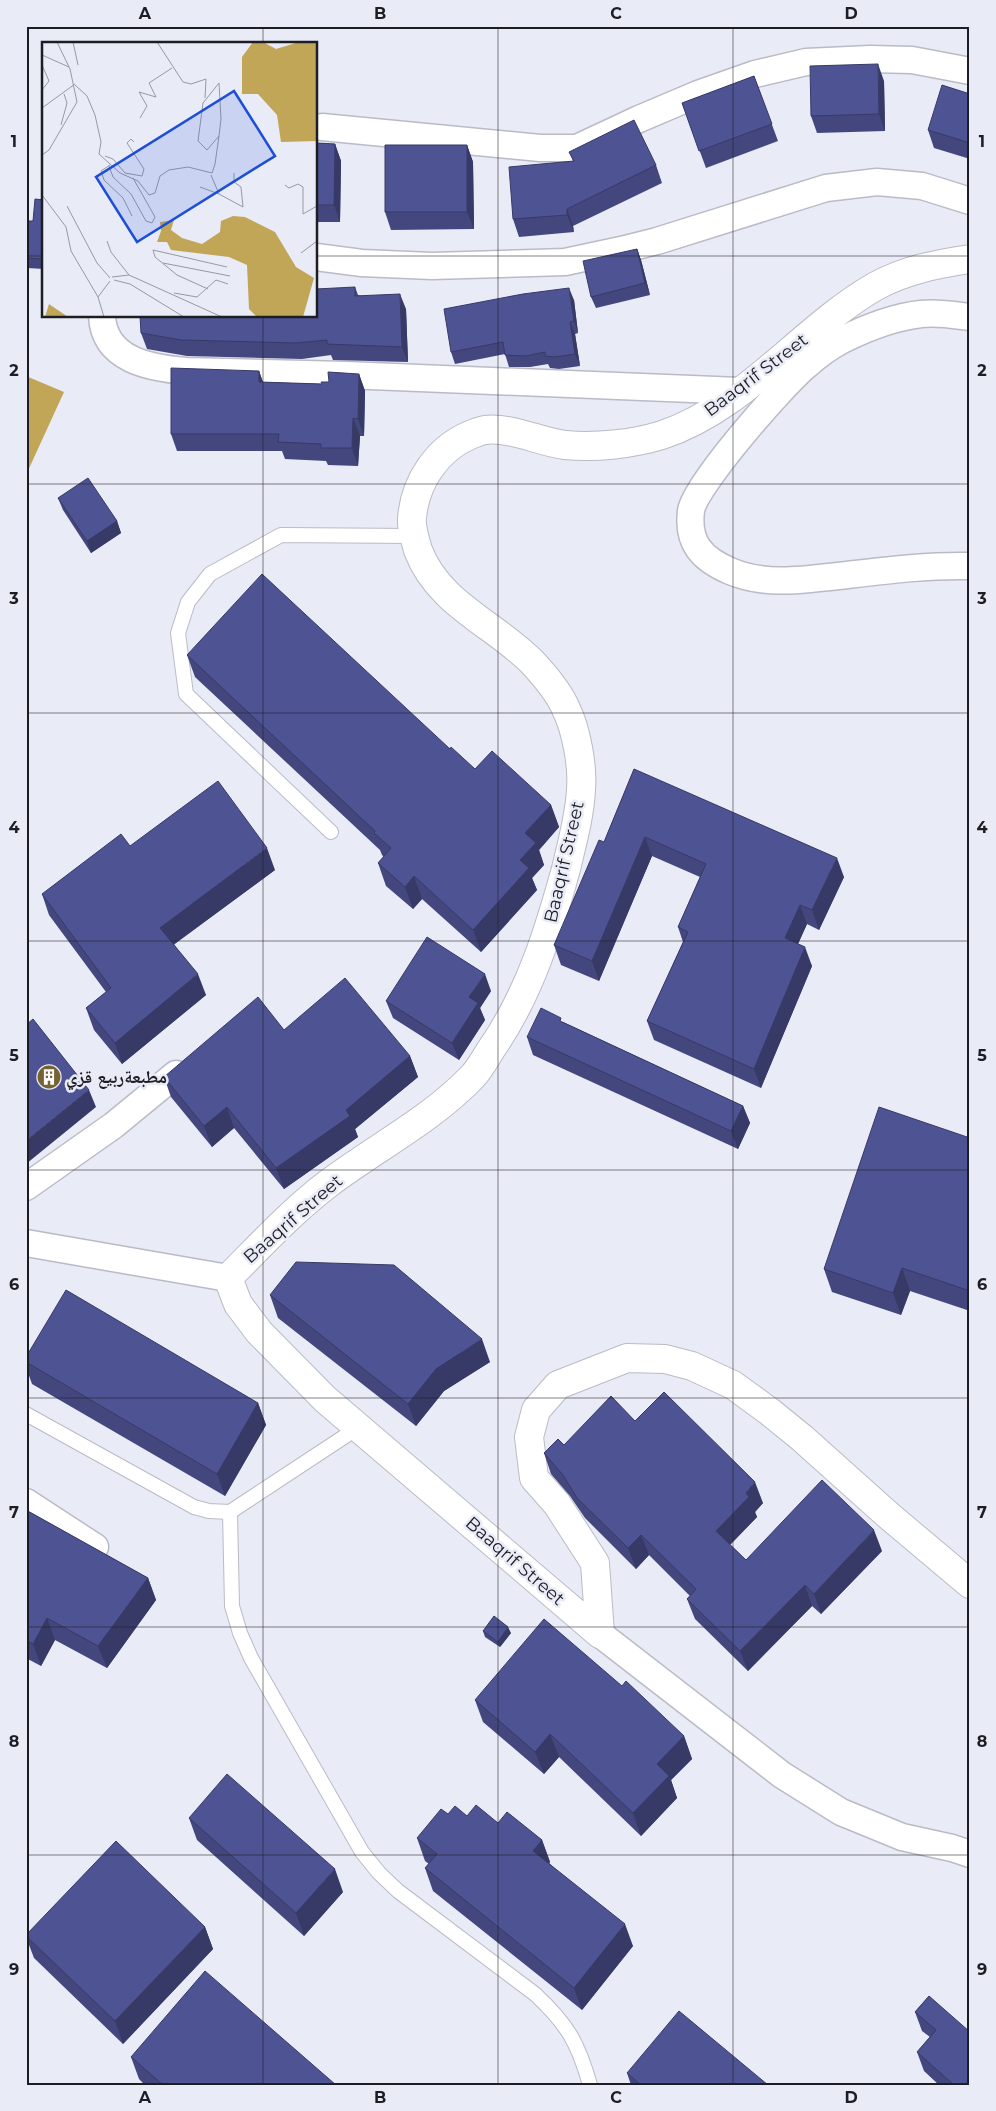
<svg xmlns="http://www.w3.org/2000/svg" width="996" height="2111" font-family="Montserrat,'Noto Naskh Arabic',sans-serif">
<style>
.forest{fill:#c1a658}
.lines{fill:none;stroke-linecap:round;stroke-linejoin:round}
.lane-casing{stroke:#b9bbc7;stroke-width:16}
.street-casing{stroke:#b9bbc7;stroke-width:29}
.secondary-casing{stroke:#b9bbc7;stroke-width:30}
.lane{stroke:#fff;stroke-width:14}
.street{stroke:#fff;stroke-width:26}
.secondary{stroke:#fff;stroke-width:28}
.wall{fill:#43477e}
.shaded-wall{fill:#373a67}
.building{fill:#4e5393;stroke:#373a67}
.grid{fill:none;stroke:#1d1e23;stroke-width:1;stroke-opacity:0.55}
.labels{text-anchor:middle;stroke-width:5;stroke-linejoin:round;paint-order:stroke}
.street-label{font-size:18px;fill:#1d1e23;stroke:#e9ebf7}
.poi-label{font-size:18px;font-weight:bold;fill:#1d1e23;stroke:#e9ebf7;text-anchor:start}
.inset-road{fill:none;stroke:#9799a2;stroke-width:1}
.view{fill:#1d4ed8;fill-opacity:0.15;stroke:#1d4ed8;stroke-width:2.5}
.inset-edge{fill:none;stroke:#1d1e23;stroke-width:2.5}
.neatline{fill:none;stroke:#1d1e23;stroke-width:2}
.grid-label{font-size:16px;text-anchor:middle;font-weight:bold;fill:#1d1e23}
</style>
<rect width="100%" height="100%" fill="#e9ebf7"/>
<path class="forest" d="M26,376L64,392L26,475Z"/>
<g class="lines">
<defs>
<path id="lane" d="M331,832L186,694L178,633L188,602L210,574L281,535L413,536
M26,1414L194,1507L209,1511L230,1512L359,1427
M230,1512L232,1606L240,1633L251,1658L362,1852L379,1873L398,1891L535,1994C567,2024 578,2042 590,2085"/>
<path id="street" d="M322,127L540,148H577L639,119L698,94L755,74L806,62L870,59L912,60L970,71
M316,257L362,263L432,266L565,262L621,250L657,241L826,188L877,182L922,186L970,201
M102,316C104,360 150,368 186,371L346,375L740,391
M970,317C954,315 937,312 921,314C895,317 866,328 842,340C831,346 818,355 808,364C786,381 694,486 691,511C687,543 702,559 730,571C765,586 802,580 838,576C881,571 926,565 970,566
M26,1187L114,1125L176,1074
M26,1243L228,1278
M26,1502L95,1547
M600,1634L782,1775L841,1812L902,1837L952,1848L970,1854"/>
<path id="secondary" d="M600,1634L325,1399L259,1332L238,1304L228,1278C260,1246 292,1211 329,1183C377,1147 431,1120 473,1076C482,1066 488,1053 496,1042C531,989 549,930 566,869C572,843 580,815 581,789C583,766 576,729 566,709C559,692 545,676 533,663C495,624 438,604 418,550C415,539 411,529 412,518C415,482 437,449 470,435C473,434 482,430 485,430C513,427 539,442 565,445C596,448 633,444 662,435C746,407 801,329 876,286C905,270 937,264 970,259
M600,1634L595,1563L557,1504L534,1478L529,1437L536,1410L558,1385L627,1358L665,1359L692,1366L733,1385L770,1412L802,1438L888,1515L970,1584"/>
</defs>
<use href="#lane" class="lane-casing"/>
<use href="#street" class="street-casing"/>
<use href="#secondary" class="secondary-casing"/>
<use href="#lane" class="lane"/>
<use href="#street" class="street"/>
<use href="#secondary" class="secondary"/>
</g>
<path class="wall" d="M754,76L778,141L706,168L682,103Z
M884,81L885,131L817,133L811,116Z
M970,94V159L934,148L928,130Z
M316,143L335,144L341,161L340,222H316Z
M467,145L473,162L474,229L391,230L385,212Z
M569,152L656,165L662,183L573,226L574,232L519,237L513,219L573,161Z
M44,200V269L27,268L26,266V221H33Z
M637,249L641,260L650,295L596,308L591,297Z
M355,287L358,295L406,309L408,362L333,360L331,355L302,359L187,356L147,349L141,333Z
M574,300L578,333L575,334L580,366L559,369L550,368L548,364L530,367H509L505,354L455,364L451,352Z
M259,371L263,382L322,384L359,374L365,391L364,436H360L358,466L328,465L326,461L285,459L282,451H177L171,434Z
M58,498L117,521L121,533L91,553L63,510Z
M187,655L475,769L551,805L559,827L539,850L544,865L532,878L537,890L481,952L422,899L413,909L386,886L378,863L384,857L382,855L380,850L195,677Z
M634,769L844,877L819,930L807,924L798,944L812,966L761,1088L654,1040L647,1021L683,942L678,927L700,877L652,856L599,981L561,965L554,945L604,842Z
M130,846L275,870L174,944L206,995L122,1064L94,1030L86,1008L106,992L49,915L42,894Z
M491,991L480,1008L485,1020L459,1060L393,1018L386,1001Z
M563,1022L743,1106L750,1123L738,1149L533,1055L527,1037Z
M284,1030L410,1056L418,1077L355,1129L358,1137L284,1189L234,1128L212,1147L171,1097L164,1077Z
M970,1138V1311L910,1291L901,1315L832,1292L824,1269Z
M270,1295L490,1362L444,1391L416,1426L278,1318Z
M26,1357L258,1403L266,1425L225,1496L32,1384L26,1367Z
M635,1421L763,1503L755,1512L757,1517L730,1545L746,1560L882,1551L821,1614L812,1606L748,1671L695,1619L687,1599L690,1596L649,1555L636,1569L585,1518L570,1496L551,1474L544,1453L564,1445Z
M26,1510L148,1578L156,1600L107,1668L55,1640L41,1666L26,1658Z
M483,1631L511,1633L500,1647L485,1637Z
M622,1686L684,1736L692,1759L671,1780L677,1798L641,1836L559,1757L544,1774L483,1722L475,1700Z
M448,1814L467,1816L498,1823L542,1840L550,1862L549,1863L633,1946L582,2010L433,1891L425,1868L429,1864L425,1861L417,1838Z
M189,1818L343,1892L304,1936L197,1840Z
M205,1927L213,1949L123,2044L34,1958L26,1937V1935Z
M929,1996L970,2085H939L924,2071L917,2052L930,2037L922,2031L915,2012Z
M131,2057L336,2085H145L139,2079Z
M627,2073L768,2085H631Z"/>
<path class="shaded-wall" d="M878,64L884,81L885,131L879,114Z
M335,144L341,161L340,222L334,205Z
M467,145L473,162L474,229L467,212Z
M567,209L573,226L574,232L567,215Z
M637,249L641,260L650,295L645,283Z
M569,288L574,300L578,333L574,321Z
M400,294L406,309L408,362L402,347Z
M570,322L575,334L580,366L575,354Z
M259,371L265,388L259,382Z
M359,374L365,391L364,436L358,419Z
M353,418L360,436L358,466L352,448Z
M117,521L121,533L91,553L87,541Z
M551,805L559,827L539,850L544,865L532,878L537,890L481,952L473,930L525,833Z
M645,837L652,856L599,981L592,961Z
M267,848L275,870L168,949L160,928Z
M837,858L844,877L819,930L812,910Z
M414,876L422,899L413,909L405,887Z
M800,905L807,924L792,957L785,938Z
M805,947L812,966L761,1088L754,1069Z
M198,974L206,995L122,1064L115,1043Z
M485,974L491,991L480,1008L485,1020L459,1060L452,1043L469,997Z
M410,1056L418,1077L355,1129L358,1137L284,1189L276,1168Z
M89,1090L96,1107L26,1164V1141Z
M743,1106L750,1123L738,1149L731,1131Z
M227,1107L234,1128L212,1147L204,1126Z
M902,1268L910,1291L901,1315L893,1293Z
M482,1339L490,1362L444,1391L416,1426L408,1404L436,1369Z
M258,1403L266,1425L225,1496L217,1474Z
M755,1482L763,1503L755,1512L757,1517L723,1552L716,1531L746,1493Z
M874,1530L882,1551L821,1614L814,1594Z
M641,1535L649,1555L636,1569L628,1548Z
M148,1578L156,1600L107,1668L98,1646Z
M805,1585L812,1606L748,1671L740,1651Z
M47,1618L55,1640L41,1666L33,1644Z
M508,1627L511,1633L500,1647L498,1642Z
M550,1734L559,1757L544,1774L535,1752Z
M684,1736L692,1759L671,1780L677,1798L641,1836L633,1813L657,1764Z
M542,1840L550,1862L541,1873L533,1851Z
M335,1869L343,1892L304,1936L296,1913Z
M625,1924L633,1946L582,2010L574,1988Z
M205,1927L213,1949L123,2044L115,2021Z"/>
<path class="building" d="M878,64L879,114L811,116L810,66Z
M754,76L772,124L699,151L682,103Z
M942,85L970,94V143L928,130Z
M634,120L656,165L567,209V215L513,219L509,167L574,161L569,152Z
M316,143L335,144L334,205H316Z
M385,145H467V212H385Z
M35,199L44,200V259L26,258V221H33Z
M637,249L645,283L591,297L583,261Z
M355,287V296L400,294L402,347L327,344V340L296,343L181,340L141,333L140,316H316V289Z
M569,288L574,321L570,322L575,354L555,357L545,356V352L526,356L505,355L503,342L451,352L444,309L523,294Z
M171,368L259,371V382L322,384L321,382H329L328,372L359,374L358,419L353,418L352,448H321V444L278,442L279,434H171Z
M88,478L117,521L87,541L58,498Z
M262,574L450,749L451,747L475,769L492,751L551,805L525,833L536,843L520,860L529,868L473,930L414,876L405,887L378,863L391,848L374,833L375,831L187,655Z
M634,769L837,858L812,910L800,905L785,938L805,947L754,1069L647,1021L688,932L678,927L706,864L645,837L592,961L554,945L599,840L604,842Z
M218,781L267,848L160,928L198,974L115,1043L86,1008L111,988L42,894L121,834L130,846Z
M427,937L485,974L469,997L478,1003L452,1043L386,1001Z
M345,978L410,1056L346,1110L350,1116L276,1168L227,1107L204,1126L164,1077L258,997L284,1030Z
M541,1008L561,1018L560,1021L743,1106L731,1131L527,1037Z
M33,1019L89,1090L26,1141V1025Z
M879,1107L970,1138V1291L902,1268L893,1293L824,1269Z
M296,1262L394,1265L482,1339L436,1369L408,1404L270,1295Z
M66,1290L258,1403L217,1474L26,1362V1357Z
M664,1392L755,1482L746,1493L749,1497L716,1531L746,1560L822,1480L874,1530L814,1594L805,1585L740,1651L687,1599L696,1589L641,1535L628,1548L577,1498L563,1475L544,1453L558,1439L564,1445L611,1396L635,1421Z
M26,1510L148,1578L98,1646L47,1618L33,1644L26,1640Z
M494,1616L508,1627L498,1642L483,1631Z
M544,1619L622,1686L626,1681L684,1736L657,1764L669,1776L633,1813L550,1734L535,1752L475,1700Z
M227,1774L335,1869L296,1913L189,1818Z
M476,1805L498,1823L507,1812L542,1840L533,1851L625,1924L574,1988L425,1868L437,1854L417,1838L441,1809L448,1814L455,1806L467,1816Z
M116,1841L205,1927L115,2021L26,1936V1935Z
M205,1971L336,2085H163L131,2057Z
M929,1996L970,2032V2085H954L917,2052L936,2030L915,2012Z
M679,2011L768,2085H641L627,2073Z"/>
<path class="grid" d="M263,26V44M498,26V2085M733,26V2085M26,256H44M316,256H970M263,316V2085M26,484H970M26,713H970M26,941H970M26,1170H970M26,1398H970M26,1627H970M26,1855H970"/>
<defs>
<symbol id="building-disc" viewBox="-11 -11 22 22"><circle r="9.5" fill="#756432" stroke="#e9ebf7"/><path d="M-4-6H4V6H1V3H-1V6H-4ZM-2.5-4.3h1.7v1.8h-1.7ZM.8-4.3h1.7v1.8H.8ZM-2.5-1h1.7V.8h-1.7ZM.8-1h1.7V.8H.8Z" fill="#fff"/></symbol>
</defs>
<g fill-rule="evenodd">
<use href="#building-disc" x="35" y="1063" width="28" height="28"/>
</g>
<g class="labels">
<g class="street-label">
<text transform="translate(756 375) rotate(-37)" y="6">Baaqrif Street</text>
<text transform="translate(564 862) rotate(-77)" y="6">Baaqrif Street</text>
<text transform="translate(293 1219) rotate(-41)" y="6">Baaqrif Street</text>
<text transform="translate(515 1561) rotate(41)" y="6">Baaqrif Street</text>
</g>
<g class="poi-label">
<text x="66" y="1083">مطبعةربيع قزي</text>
</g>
</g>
<g transform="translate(42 42)">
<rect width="275" height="275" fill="#e9ebf7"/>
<path d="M211,0H221L234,7L257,0H275V99L239,100L235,73L216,52H200V15ZM191,174L203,175L233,190L254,225L272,236L261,275H215L207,267L205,223L187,215L129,208L125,200H115L119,189L118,180L132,178L129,188L140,196L160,202L178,190L179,179ZM7,262L26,275H3Z" fill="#c1a658"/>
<path class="inset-road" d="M31,0L36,23M115,0L141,40L149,42L164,37L163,56M0,13L27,25M0,23L7,39L0,48M33,43L45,54L53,73L59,100L57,112L78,131L96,139L107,153L113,151L118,134L127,128L146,125L170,131L173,122L177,94L179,77L177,41L161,61L156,99L165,108L177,94M0,66L33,42M98,76L105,64L97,50L114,55L107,41L130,26M19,83L25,61L22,52M0,113L7,108L35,60L28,27L15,0M63,114L71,117L83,131L100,134L102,127L85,101L89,97L92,100M68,123L59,129L62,138L81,156L90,174M67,124L71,135L89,152L104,179L110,181L113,175L91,136M243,143L247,146L256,142L261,145V172L275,164M158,145L177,152L169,133M177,152L201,165L199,145L192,140V131M0,153L24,185L29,209L56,255L62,275M25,164L55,221L68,236M65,199L69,210L87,233M259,211L275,199M121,221L188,234M70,235L87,233L180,275M72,238L88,242L142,275M166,247L135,233L113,215L111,208L185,225M132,251L155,255L174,238L186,242M56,255L68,239"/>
<path class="view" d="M192,49L233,114L95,200L54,135Z"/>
<rect width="275" height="275" class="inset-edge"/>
</g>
<rect width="996" height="2111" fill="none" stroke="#e9ebf7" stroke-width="55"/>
<rect x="28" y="28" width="940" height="2056" class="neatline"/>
<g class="grid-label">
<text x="145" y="19">A</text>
<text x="380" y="19">B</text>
<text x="616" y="19">C</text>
<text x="851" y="19">D</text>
<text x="14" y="147">1</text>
<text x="982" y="147">1</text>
<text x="14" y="376">2</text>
<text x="982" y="376">2</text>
<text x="14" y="604">3</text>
<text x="982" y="604">3</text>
<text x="14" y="833">4</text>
<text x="982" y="833">4</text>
<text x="14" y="1061">5</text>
<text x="982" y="1061">5</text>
<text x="14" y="1290">6</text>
<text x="982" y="1290">6</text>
<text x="14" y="1518">7</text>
<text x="982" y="1518">7</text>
<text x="14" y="1747">8</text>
<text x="982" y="1747">8</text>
<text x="14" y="1975">9</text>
<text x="982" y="1975">9</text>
<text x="145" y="2103">A</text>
<text x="380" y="2103">B</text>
<text x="616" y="2103">C</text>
<text x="851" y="2103">D</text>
</g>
</svg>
